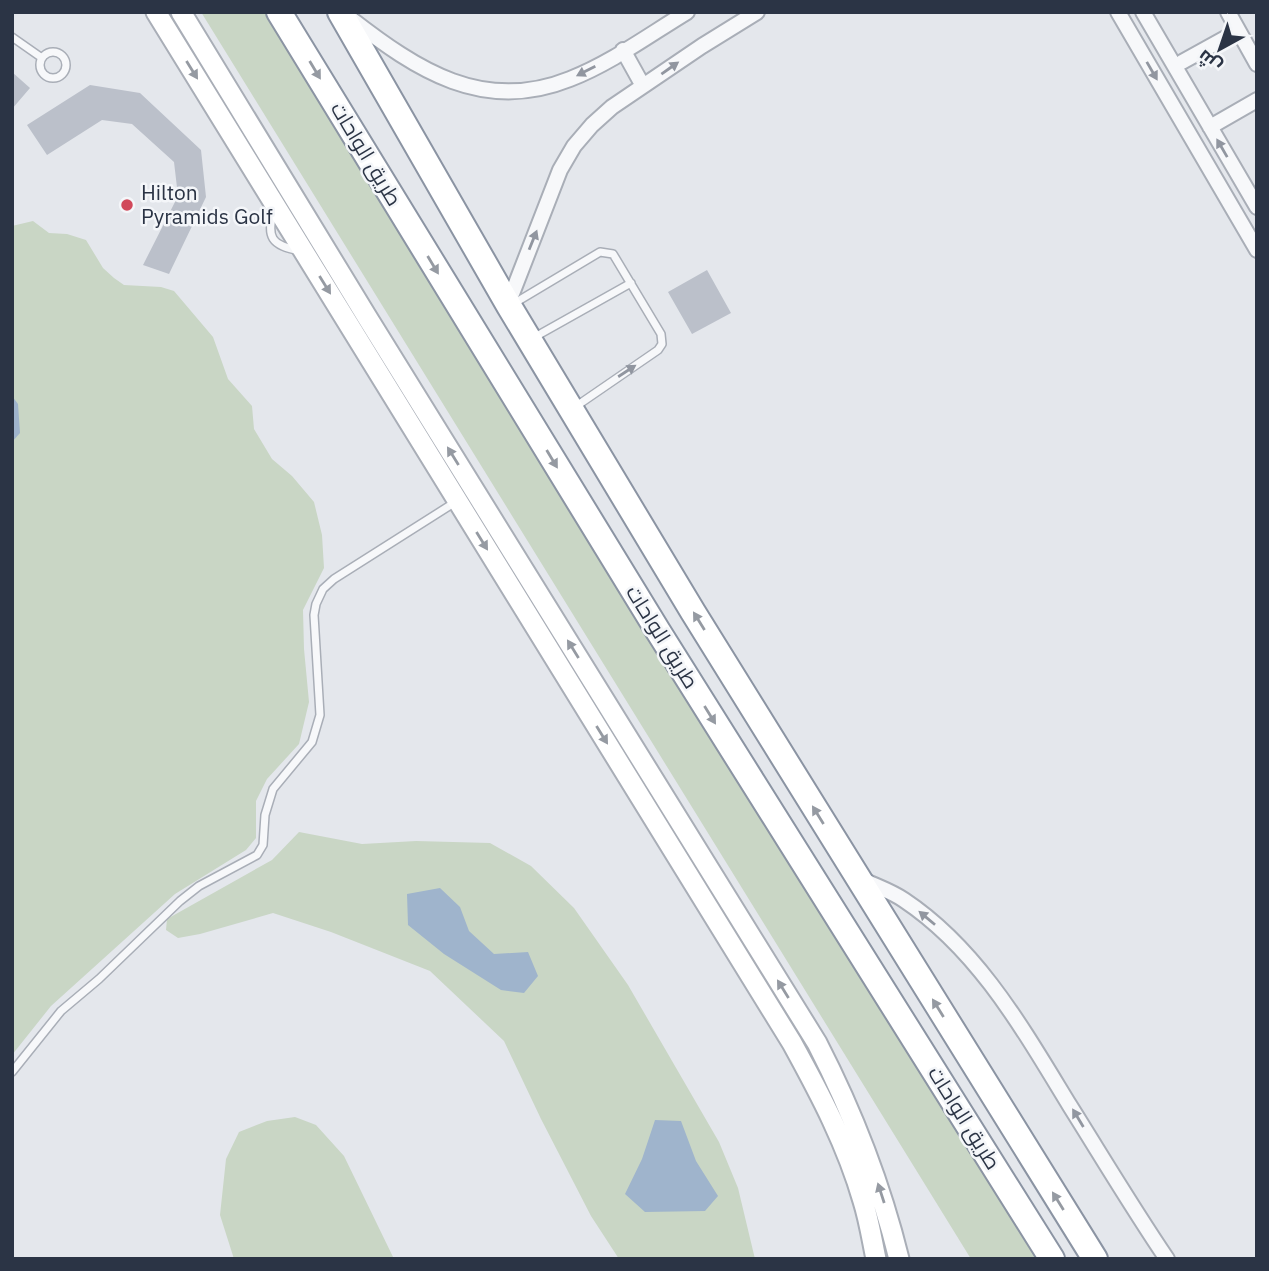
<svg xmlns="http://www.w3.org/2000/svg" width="1269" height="1271" font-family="'IBM Plex Sans',Cairo,sans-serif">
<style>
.green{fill:#c9d6c5}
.water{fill:#9fb4cc}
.building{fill:#bbc0ca}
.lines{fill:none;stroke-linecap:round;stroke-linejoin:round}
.lane-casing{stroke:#a9aeb7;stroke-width:10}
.street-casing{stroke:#a9aeb7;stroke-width:18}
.secondary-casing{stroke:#a9aeb7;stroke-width:23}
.highway-casing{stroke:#8b94a3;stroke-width:28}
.lane{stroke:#f7f8fa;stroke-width:7}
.street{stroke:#f7f8fa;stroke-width:14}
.secondary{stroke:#fff;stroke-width:19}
.highway{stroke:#fff;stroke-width:24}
.oneway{fill:#9196a0}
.oneway2{fill:#959aa2}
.poi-dot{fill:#d1495b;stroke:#f4f6f9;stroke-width:2.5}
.labels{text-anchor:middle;stroke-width:5;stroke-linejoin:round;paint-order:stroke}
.street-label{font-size:21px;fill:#2b3445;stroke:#f4f6f9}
.poi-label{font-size:21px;fill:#2b3445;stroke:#f4f6f9;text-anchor:start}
</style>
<rect width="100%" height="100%" fill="#e4e7ec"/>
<path class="green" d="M201,12H270L1038,1259H971Z
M33,221L49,233L67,234L86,240L103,268L114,278L124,285L161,287L174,291L213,337L228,379L252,406L254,429L272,459L292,476L314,502L322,535L324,568L303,610L304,649L309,702L299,744L267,779L256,801V838L246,850L175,894L51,1006L12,1055V226Z
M299,832L362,844L416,841L490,843L531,866L574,908L628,985L719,1142L738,1188L755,1259H619L591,1216L541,1119L504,1041L430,971L331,932L273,913L200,934L178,938L166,930L167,919L272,860Z
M295,1117L316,1125L344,1156L394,1259H234L220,1215L226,1159L239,1132L267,1121Z"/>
<path class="water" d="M12,396L18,404L20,433L12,442Z
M440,888L460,907L469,931L494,954L528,952L538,976L524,993L501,990L444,954L408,925L407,894Z
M655,1120L681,1121L696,1161L718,1196L705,1211L645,1212L625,1194L642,1159Z"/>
<path class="building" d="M12,72L30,88L12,109Z
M90,85L140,93L201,150L206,197L169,274L143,265L178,196L174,162L132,124L102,120L47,155L27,125Z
M707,270L731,313L692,334L668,292Z"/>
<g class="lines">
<defs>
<path id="lane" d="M12,37L42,58
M40 65a13 13 0 1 1 26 0a13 13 0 1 1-26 0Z
M274,209C266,238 271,245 300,251
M513,304L600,252L613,254L661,334L662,344L658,350L575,407
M533,338L631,283
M12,1072L61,1011L99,979L180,901L199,886L257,855L263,845L265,815L273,789L312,742L320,715L314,615L316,604L323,589L334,579L457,501"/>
<path id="street" d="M1118,12L1257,250
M1143,12L1257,207
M1228,12L1257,64
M350,18C417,70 483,114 570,79C611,63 649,35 687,12
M623,50L643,86
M1182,62L1238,31
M1210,127L1257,100
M508,304L560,170L574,146L592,125L612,107L702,46L757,12
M861,879C875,886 891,891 904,900C979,950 1024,1031 1070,1106C1102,1157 1133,1209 1167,1259"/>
<path id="secondary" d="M156,12L792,1043C820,1094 847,1145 863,1201C869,1220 872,1240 876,1259
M181,12L367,317L817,1043C853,1113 880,1182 899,1259"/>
<path id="highway" d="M279,12L658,631L1052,1259
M340,12L509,306L693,612L1095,1259"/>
</defs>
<use href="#lane" class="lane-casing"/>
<use href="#street" class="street-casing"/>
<use href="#secondary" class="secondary-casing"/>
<use href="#highway" class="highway-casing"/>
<use href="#lane" class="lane"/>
<use href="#street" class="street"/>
<use href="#secondary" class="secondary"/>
<use href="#highway" class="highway"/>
</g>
<defs><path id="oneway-solid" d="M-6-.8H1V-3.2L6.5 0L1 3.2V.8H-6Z" transform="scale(1.75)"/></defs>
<g class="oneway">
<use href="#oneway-solid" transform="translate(670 68) rotate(-35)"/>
<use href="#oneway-solid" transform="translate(586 71) rotate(153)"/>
<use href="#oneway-solid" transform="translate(1152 71) rotate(60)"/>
<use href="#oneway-solid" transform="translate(1222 148) rotate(-120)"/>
<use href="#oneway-solid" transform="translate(533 240) rotate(-68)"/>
<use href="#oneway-solid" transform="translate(627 371) rotate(-33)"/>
<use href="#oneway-solid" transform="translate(927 918) rotate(-140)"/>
<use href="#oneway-solid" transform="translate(1078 1118) rotate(-121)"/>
</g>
<g class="oneway2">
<use href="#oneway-solid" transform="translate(192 70) rotate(58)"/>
<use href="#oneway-solid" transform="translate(315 70) rotate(59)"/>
<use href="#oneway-solid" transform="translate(433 265) rotate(59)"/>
<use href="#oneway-solid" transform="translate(325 285) rotate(58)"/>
<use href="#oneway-solid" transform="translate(453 456) rotate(-122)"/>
<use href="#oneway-solid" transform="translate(552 459) rotate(59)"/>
<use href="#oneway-solid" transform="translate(482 541) rotate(58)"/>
<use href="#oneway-solid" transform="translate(699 621) rotate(-122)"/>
<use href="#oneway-solid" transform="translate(573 649) rotate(-122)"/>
<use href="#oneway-solid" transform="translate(710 715) rotate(58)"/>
<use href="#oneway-solid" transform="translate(602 735) rotate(58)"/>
<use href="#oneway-solid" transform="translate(818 815) rotate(-122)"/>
<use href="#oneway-solid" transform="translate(783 989) rotate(-122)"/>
<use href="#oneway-solid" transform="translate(938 1008) rotate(-122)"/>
<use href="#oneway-solid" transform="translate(881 1193) rotate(-108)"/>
<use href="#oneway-solid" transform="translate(1058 1201) rotate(-122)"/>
</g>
<circle class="poi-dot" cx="127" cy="205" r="7"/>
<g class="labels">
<g class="street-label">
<text transform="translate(366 154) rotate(59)" y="7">طريق الواحات</text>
<text transform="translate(662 637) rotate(58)" y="7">طريق الواحات</text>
<text transform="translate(964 1118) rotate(58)" y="7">طريق الواحات</text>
</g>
<g class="poi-label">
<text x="141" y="200">Hilton<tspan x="141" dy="24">Pyramids Golf</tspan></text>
</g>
</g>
<rect width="1269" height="1271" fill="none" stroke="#2b3445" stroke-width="28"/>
<g transform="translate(1220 49) rotate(220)" stroke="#f4f6f9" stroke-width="5" paint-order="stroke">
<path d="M0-5L12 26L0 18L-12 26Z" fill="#2b3445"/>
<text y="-10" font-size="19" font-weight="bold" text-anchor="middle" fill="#2b3445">ش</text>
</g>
</svg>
